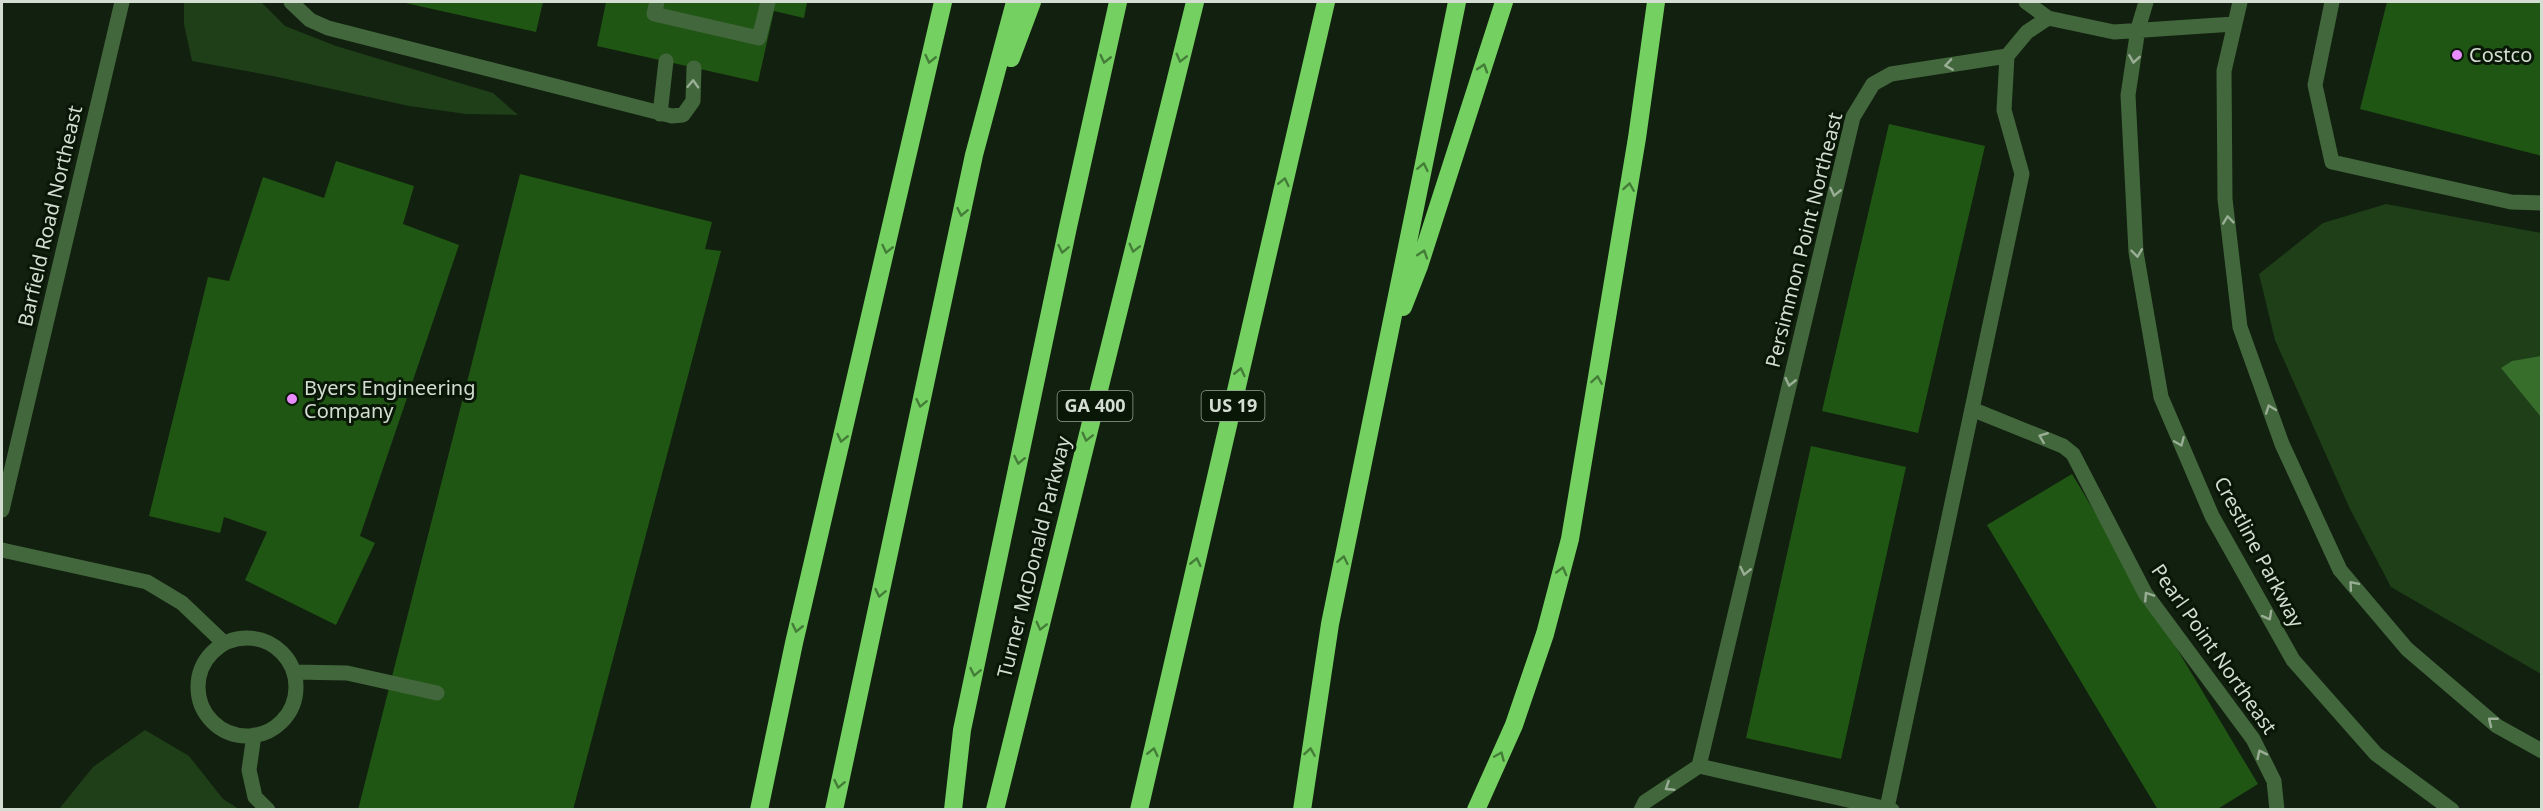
<svg xmlns="http://www.w3.org/2000/svg" width="2543" height="811" font-family="'Noto Sans',sans-serif">
<style>
.green{fill:#1f3f18}
.water{fill:#376e2c}
.building{fill:#205613}
.lines{fill:none;stroke-linecap:round;stroke-linejoin:round}
.minor{stroke:#43673c;stroke-width:15}
.highway{stroke:#74d161;stroke-width:18}
.oneway{stroke:#447d38}
.oneway2{stroke:#99ae95}
.poi-dot{fill:#e98dfd;stroke:#091707;stroke-width:2}
.labels{text-anchor:middle;stroke-width:6;stroke-linejoin:round;paint-order:stroke}
.shield{fill:#091707;stroke:#96a294;stroke-width:1.5}
.shield-label{font-size:18px;font-weight:bold;fill:#d3ddd1}
.poi-label{font-size:20px;fill:#d3ddd1;stroke:#091707;text-anchor:start}
.street-label{font-size:20px;fill:#d3ddd1;stroke:#091707}
</style>
<rect width="100%" height="100%" fill="#12200f"/>
<path class="green" d="M184,2H261L285,26L336,46L493,93L518,115L466,114L409,106L273,76L192,61L184,24Z
M2386,204L2541,233V674L2391,587L2350,509L2275,340L2259,274L2323,223Z
M145,730L189,756L223,799L239,809H59L93,767Z"/>
<path class="water" d="M2541,356V417L2501,368L2512,361Z"/>
<path class="building" d="M401,2H543L536,32Z
M606,2H807L804,18L774,11L758,82L597,46Z
M2387,2H2542V156L2360,109Z
M1889,124L1985,146L1918,433L1822,411Z
M336,161L414,186L403,224L459,245L360,536L375,543L336,625L245,580L267,532L224,517L220,533L149,516L208,277L229,281L263,177L324,198Z
M520,174L712,222L705,249L721,251L573,810H358Z
M1811,446L1906,467L1841,759L1746,738Z
M2072,474L2258,784L2216,810H2158L1987,525Z"/>
<g class="lines">
<path class="minor" d="M291,2L310,20L328,28L672,116L683,115L693,101L694,68
M657,2L654,14L759,38L768,2
M2026,2L2048,18L2114,32L2234,24
M2146,2L2138,29L2128,95L2136,252L2161,397L2212,516L2293,660L2376,754L2452,810
M2240,2L2224,71L2225,199L2240,327L2282,444L2340,570L2407,649L2497,726L2542,751
M2332,2L2315,85L2332,162L2511,202L2542,203
M2007,56L2027,32L2048,18
M660,114L666,61
M1974,410L2063,446L2073,454L2145,593L2253,739L2274,781L2277,810
M2,510L122,2
M2,550L147,582L182,603L224,643
M198 687a49 49 0 1 1 98 0a49 49 0 1 1-98 0Z
M294,672L347,673L437,693
M254,735L249,770L255,797L268,810
M1699,766L1853,117L1873,84L1891,74L2007,56
M1887,808L2022,174L2004,110L2007,56
M1641,810L1645,802L1699,766L1892,810"/>
<path class="highway" d="M1011,58L1032,2
M1403,307L1419,266L1504,2
M759,810L794,643L943,2
M834,810L974,155L1015,2
M953,810L962,730L1068,227L1118,2
M995,810L1195,2
M1139,810L1326,2
M1302,810L1330,624L1457,2
M1476,810L1514,725L1545,634L1570,539L1637,138L1656,2"/>
</g>
<defs><path id="oneway-chevron" d="M-2-3.5L2.5 0L-2 3.5" fill="none" stroke-width="1.6" stroke-linecap="round" stroke-linejoin="round" transform="scale(1.5)"/></defs>
<g class="oneway">
<use href="#oneway-chevron" transform="translate(1181 58) rotate(104)"/>
<use href="#oneway-chevron" transform="translate(930 59) rotate(103)"/>
<use href="#oneway-chevron" transform="translate(1105 59) rotate(103)"/>
<use href="#oneway-chevron" transform="translate(1483 68) rotate(-72)"/>
<use href="#oneway-chevron" transform="translate(1423 167) rotate(-78)"/>
<use href="#oneway-chevron" transform="translate(1284 182) rotate(-77)"/>
<use href="#oneway-chevron" transform="translate(1629 187) rotate(-81)"/>
<use href="#oneway-chevron" transform="translate(962 212) rotate(102)"/>
<use href="#oneway-chevron" transform="translate(1134 248) rotate(104)"/>
<use href="#oneway-chevron" transform="translate(887 249) rotate(103)"/>
<use href="#oneway-chevron" transform="translate(1063 249) rotate(102)"/>
<use href="#oneway-chevron" transform="translate(1423 254) rotate(-72)"/>
<use href="#oneway-chevron" transform="translate(1240 372) rotate(-77)"/>
<use href="#oneway-chevron" transform="translate(1597 380) rotate(-81)"/>
<use href="#oneway-chevron" transform="translate(921 403) rotate(102)"/>
<use href="#oneway-chevron" transform="translate(1087 437) rotate(104)"/>
<use href="#oneway-chevron" transform="translate(842 438) rotate(103)"/>
<use href="#oneway-chevron" transform="translate(1019 460) rotate(102)"/>
<use href="#oneway-chevron" transform="translate(1343 560) rotate(-78)"/>
<use href="#oneway-chevron" transform="translate(1196 562) rotate(-77)"/>
<use href="#oneway-chevron" transform="translate(1562 571) rotate(-75)"/>
<use href="#oneway-chevron" transform="translate(880 593) rotate(102)"/>
<use href="#oneway-chevron" transform="translate(1041 626) rotate(104)"/>
<use href="#oneway-chevron" transform="translate(797 628) rotate(103)"/>
<use href="#oneway-chevron" transform="translate(975 672) rotate(102)"/>
<use href="#oneway-chevron" transform="translate(1153 752) rotate(-77)"/>
<use href="#oneway-chevron" transform="translate(1310 752) rotate(-81)"/>
<use href="#oneway-chevron" transform="translate(1500 756) rotate(-67)"/>
<use href="#oneway-chevron" transform="translate(839 784) rotate(102)"/>
</g>
<g class="oneway2">
<use href="#oneway-chevron" transform="translate(2134 59) rotate(99)"/>
<use href="#oneway-chevron" transform="translate(1949 65) rotate(171)"/>
<use href="#oneway-chevron" transform="translate(693 84) rotate(-88)"/>
<use href="#oneway-chevron" transform="translate(1835 192) rotate(103)"/>
<use href="#oneway-chevron" transform="translate(2228 220) rotate(-96)"/>
<use href="#oneway-chevron" transform="translate(2137 253) rotate(83)"/>
<use href="#oneway-chevron" transform="translate(1790 382) rotate(103)"/>
<use href="#oneway-chevron" transform="translate(2270 409) rotate(-110)"/>
<use href="#oneway-chevron" transform="translate(2043 437) rotate(-158)"/>
<use href="#oneway-chevron" transform="translate(2180 442) rotate(67)"/>
<use href="#oneway-chevron" transform="translate(1745 571) rotate(103)"/>
<use href="#oneway-chevron" transform="translate(2353 585) rotate(-130)"/>
<use href="#oneway-chevron" transform="translate(2148 596) rotate(-123)"/>
<use href="#oneway-chevron" transform="translate(2268 616) rotate(61)"/>
<use href="#oneway-chevron" transform="translate(2492 721) rotate(-141)"/>
<use href="#oneway-chevron" transform="translate(2261 754) rotate(-116)"/>
<use href="#oneway-chevron" transform="translate(1669 787) rotate(147)"/>
</g>
<g class="poi-dot">
<circle cx="2457" cy="55" r="6"/>
<circle cx="292" cy="399" r="6"/>
</g>
<g class="labels">
<g class="shield">
<rect x="1057.5" y="391" width="75" height="30" rx="4.5"/>
<rect x="1201.5" y="391" width="63" height="30" rx="4.5"/>
</g>
<g class="shield-label">
<text x="1095" y="412">GA 400</text>
<text x="1233" y="412">US 19</text>
</g>
<g class="poi-label">
<text x="2469" y="62">Costco</text>
<text x="304" y="395">Byers Engineering<tspan x="304" dy="23">Company</tspan></text>
</g>
<g class="street-label">
<text transform="translate(50 216) rotate(-77)" y="7">Barfield Road Northeast</text>
<text transform="translate(1804 240) rotate(-76)" y="7">Persimmon Point Northeast</text>
<text transform="translate(2259 552) rotate(62)" y="7">Crestline Parkway</text>
<text transform="translate(1034 557) rotate(-76)" y="7">Turner McDonald Parkway</text>
<text transform="translate(2214 649) rotate(55)" y="7">Pearl Point Northeast</text>
</g>
</g>
<rect width="2543" height="811" fill="none" stroke="#d3ddd1" stroke-width="6"/>
</svg>
